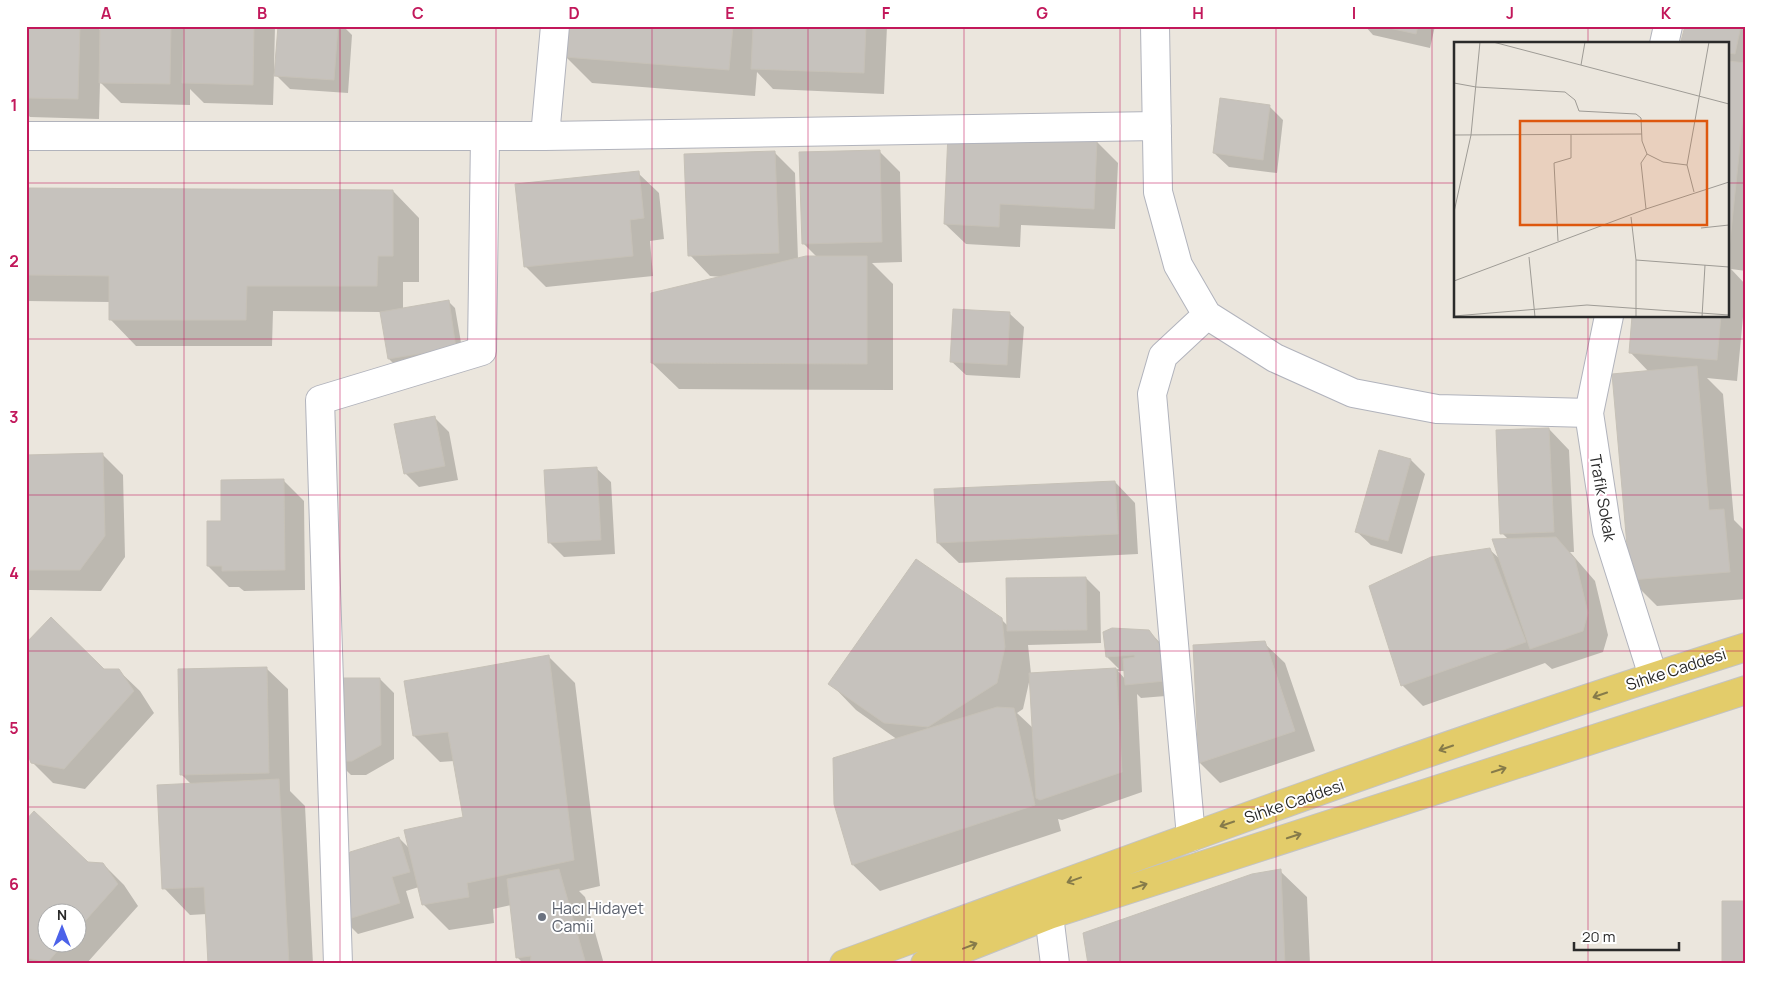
<svg xmlns="http://www.w3.org/2000/svg" width="1772" height="990" font-family="Manrope,sans-serif">
<style>
.shadow{fill:#0003;fill-rule:evenodd}
.building{fill:#c6c2bd;stroke:#c6c1b7}
.lines{fill:none;stroke-linecap:round;stroke-linejoin:round}
.minor-casing{stroke:#b1b3bc;stroke-width:30}
.major-casing{stroke:#c3c3c3;stroke-width:30}
.minor{stroke:#fff;stroke-width:28}
.major{stroke:#e3cc6a;stroke-width:28}
.oneway{stroke:#867b4a}
.grid{fill:none;stroke:#c2185b;stroke-width:1;stroke-opacity:0.55}
.worship-dot{fill:#6b7280;stroke:#fff;stroke-width:2}
.labels{text-anchor:middle;stroke-width:4;stroke-linejoin:round;paint-order:stroke}
.street-label{font-size:16px;fill:#2a2a2a;stroke:#fff}
.worship-label{font-size:16px;fill:#5b616d;stroke:#fff;text-anchor:start}
.inset-road{fill:none;stroke:#9e9b95;stroke-width:1}
.view{fill:#de570e;fill-opacity:0.15;stroke:#de570e;stroke-width:2.5}
.inset-edge{fill:none;stroke:#2a2a2a;stroke-width:2.5}
.neatline{fill:none;stroke:#c2185b;stroke-width:2}
.grid-label{font-size:16px;text-anchor:middle;font-weight:bold;fill:#c2185b}
</style>
<rect width="100%" height="100%" fill="#ebe6dd"/>
<path class="shadow" d="M26,26H96L102,32V26H275L274,69H276L279,26H343L352,35L348,93L290,89L274,73L273,105L204,103L190,89V105L121,103L100,82L99,119L30,117L26,113Z
M568,26H887L884,94L773,89L757,72L755,96L592,83L566,57Z
M1365,26H1435L1430,48L1373,35Z
M1739,26L1746,32V271L1731,269L1746,285L1737,381L1707,378L1723,394L1734,520L1746,532V599L1657,606L1631,580L1649,372L1630,352L1633,316H1728V44H1685L1682,41Z
M1269,106L1283,120L1277,173L1229,167L1214,153Z
M1097,142L1118,163L1115,229L1021,225L1020,247L966,244L945,224Z
M879,151L900,172L902,262L872,263L893,284V390L679,389L652,363L722,277L710,276L690,255L774,152L795,173L798,259L817,257L803,243Z
M638,173L659,193L664,239L650,241L653,276L546,287L525,266Z
M26,189L393,191L419,218V282H403V309L448,301L455,308L463,354L396,366L389,359L381,312L273,311L272,346H136L110,319V302L26,301Z
M1009,313L1024,327L1020,378L966,375L951,361Z
M435,418L449,432L458,480L419,487L405,473Z
M1549,429L1569,450L1574,552H1570L1595,581L1608,635L1603,652L1552,669L1545,663L1423,706L1402,685L1489,549L1501,560L1508,539L1502,533Z
M1380,451L1411,460L1425,474L1402,554L1371,545L1356,531Z
M103,455L123,475L125,557L101,591L29,590L26,586V456Z
M596,468L611,482L615,554L564,557L550,543Z
M283,480L304,501L305,590L244,591L239,587H229L208,566L222,522Z
M1115,482L1135,503L1138,554L959,563L938,543Z
M1086,578L1100,592L1101,643L1028,645L1031,674L1119,669L1107,657L1149,631L1163,646L1178,695L1141,698L1137,694L1142,792L1062,820L1058,819L1061,831L880,891L853,865L898,740L856,710L830,683L1001,619L1008,626ZM1118,671H1125L1126,680ZM1030,678L1034,729L1017,713L1023,709Z
M1264,643L1285,663L1315,751L1220,783L1200,763Z
M549,657L575,683L600,886L579,891L585,897L604,964H524L517,957L511,905L493,909L494,923L449,930L423,904L419,887L406,891L414,918L358,934L344,920L399,838L409,848L464,818L454,761L440,762L414,736Z
M267,669L288,689L290,791L305,806L313,964H209L207,914L190,915L164,888L191,784L181,774Z
M104,670H118L140,691L154,713L85,789L53,783L32,762Z
M380,679L394,693V759L366,775H351L336,760Z
M26,822L88,864H103L124,885L138,906L86,964H26ZM48,912H78V942H48Z
M1280,871L1307,897L1310,964H1089Z"/>
<path class="building" d="M26,26H80L78,99L26,98Z
M100,26H171L170,84L99,83Z
M184,26H254L253,85L182,83Z
M278,26H338L334,80L274,76Z
M567,26H733L729,70L564,57Z
M753,26H866L864,73L751,69Z
M1380,26H1418L1416,34Z
M1685,26H1741L1735,54L1728,53V44H1691L1681,41Z
M1728,61L1746,63V88L1729,251Z
M1220,98L1270,105L1263,160L1213,153Z
M948,134L1097,141L1094,209L1000,204L999,227L944,224Z
M880,150L882,242L802,244L799,152Z
M775,151L779,253L688,256L684,154Z
M639,171L644,218L630,220L633,256L524,267L515,184Z
M26,188L393,190V256H378L377,286H247L246,320H109V276L26,275Z
M806,256H867V364L651,363V293Z
M449,300L456,348L388,359L380,312Z
M953,309L1010,312L1007,365L950,362Z
M1632,316H1721L1717,360L1629,353Z
M1697,366L1709,510L1724,509L1730,572L1630,580L1612,374Z
M435,416L445,466L404,474L394,424Z
M1549,428L1554,532L1500,534L1496,430Z
M1379,450L1411,459L1388,541L1355,532Z
M103,453L105,536L80,570H26V455Z
M597,467L601,540L548,543L544,470Z
M284,479L285,570L222,571V566H207V521H221V480Z
M1115,481L1118,534L937,543L934,489Z
M1556,537L1575,559L1588,613L1583,631L1530,649L1492,539Z
M1490,548L1526,642L1401,686L1369,586L1431,557Z
M916,559L1002,618L1005,647L997,683L928,727L884,723L828,684Z
M1086,577L1087,630L1007,631L1006,578Z
M51,617L104,669H119L134,691L64,769L31,763L26,749V643Z
M1112,628L1149,630L1162,648L1165,681L1125,685L1123,659L1135,657L1134,655L1106,657L1103,632Z
M1265,641L1295,731L1199,763L1193,645Z
M549,655L574,860L467,883L469,897L422,905L404,830L463,817L448,732L413,736L404,681Z
M267,667L269,773L180,775L178,669Z
M1116,668L1122,772L1040,800L1036,798L1029,673Z
M335,678H380L381,745L352,761H335Z
M997,707L1014,708L1035,805L852,865L834,804L833,758Z
M279,779L289,964H208L204,887L162,889L157,785Z
M34,811L88,862L103,863L118,884L78,929V912H48V942H65L48,962L26,958V820Z
M399,837L410,872L392,877L400,903L342,921L341,868L350,852Z
M559,869L586,964H530L531,956L516,958L507,879Z
M1281,869L1285,964H1088L1083,933L1252,874Z
M1722,901H1746V964H1722Z"/>
<g class="lines">
<defs>
<path id="minor" d="M1155,26L1158,192L1178,265L1207,315L1275,358L1353,393L1437,409L1589,413
M1664,44L1668,26
M26,136H545L1157,126
M545,136L555,26
M1609,316L1589,413L1607,531L1653,676
M1191,837L1152,394L1163,356L1207,315
M1049,915L1055,964
M338,964L320,400L482,351L485,136"/>
<path id="major" d="M844,964C1143,854 1442,743 1746,647
M925,964L1049,915L1746,690"/>
</defs>
<use href="#minor" class="minor-casing"/>
<use href="#major" class="major-casing"/>
<use href="#minor" class="minor"/>
<use href="#major" class="major"/>
</g>
<defs><path id="oneway-shaft" d="M-6 0H5M1.5-3L5.5 0L1.5 3" fill="none" stroke-width="1.6" stroke-linecap="round" stroke-linejoin="round" transform="scale(1.25)"/></defs>
<g class="oneway">
<use href="#oneway-shaft" transform="translate(1600 695) rotate(161)"/>
<use href="#oneway-shaft" transform="translate(1446 748) rotate(161)"/>
<use href="#oneway-shaft" transform="translate(1499 770) rotate(-18)"/>
<use href="#oneway-shaft" transform="translate(1227 824) rotate(161)"/>
<use href="#oneway-shaft" transform="translate(1294 836) rotate(-18)"/>
<use href="#oneway-shaft" transform="translate(1074 880) rotate(160)"/>
<use href="#oneway-shaft" transform="translate(1140 886) rotate(-18)"/>
<use href="#oneway-shaft" transform="translate(970 946) rotate(-21)"/>
</g>
<path class="grid" d="M184,26V964M340,26V964M496,26V964M652,26V964M808,26V964M964,26V964M1120,26V964M1276,26V964M1432,26V964M1588,26V44M26,183H1456M1728,183H1746M1588,316V964M26,339H1746M26,495H1746M26,651H1746M26,807H1746"/>
<circle class="worship-dot" cx="542" cy="917" r="5"/>
<g class="labels">
<g class="street-label">
<text transform="translate(1603 498) rotate(80)" y="6">Trafik Sokak</text>
<text transform="translate(1676 669) rotate(-18)" y="6">Sıhke Caddesi</text>
<text transform="translate(1294 801) rotate(-19)" y="6">Sıhke Caddesi</text>
</g>
<g class="worship-label">
<text x="552" y="914">Hacı Hidayet<tspan x="552" dy="18">Camii</tspan></text>
</g>
</g>
<g transform="translate(1454 42)">
<rect width="275" height="275" fill="#ebe6dd"/>
<path class="inset-road" d="M39,0L275,62M127,23L131,0M0,41L22,45L111,50L121,58L125,69L182,72L187,76L188,99L193,112L209,120L233,123M0,93L188,92M240,150L233,123L255,0M192,167L187,121L193,112M0,170L17,93L26,0M177,175L182,218V275M247,186L275,183M104,199L100,121L117,116V93M75,215L81,275M182,218L275,225M0,239L192,167L275,140M0,274L133,263L275,273M248,275L251,223"/>
<path class="view" d="M66,79H253V183H66Z"/>
<rect width="275" height="275" class="inset-edge"/>
</g>
<rect width="1772" height="990" fill="none" stroke="#ffffff" stroke-width="55"/>
<g transform="translate(62 928)"><circle r="24" fill="#ffffff" stroke="#aaaaaa"/>
<path d="M0-4L9 19L0 12L-9 19Z" fill="#4c62e9"/>
<text y="-8" font-size="14" font-weight="bold" text-anchor="middle" fill="#2a2a2a">N</text>
</g>
<path d="M1574 942v8h105v-8" fill="none" stroke="#2a2a2a" stroke-width="2.5"/>
<text x="1582" y="942" font-size="15" fill="#2a2a2a" stroke="#ffffff" stroke-width="4" paint-order="stroke">20 m</text>
<rect x="28" y="28" width="1716" height="934" class="neatline"/>
<g class="grid-label">
<text x="106" y="19">A</text>
<text x="262" y="19">B</text>
<text x="418" y="19">C</text>
<text x="574" y="19">D</text>
<text x="730" y="19">E</text>
<text x="886" y="19">F</text>
<text x="1042" y="19">G</text>
<text x="1198" y="19">H</text>
<text x="1354" y="19">I</text>
<text x="1510" y="19">J</text>
<text x="1666" y="19">K</text>
<text x="14" y="111">1</text>
<text x="14" y="267">2</text>
<text x="14" y="423">3</text>
<text x="14" y="579">4</text>
<text x="14" y="734">5</text>
<text x="14" y="890">6</text>
</g>
</svg>
